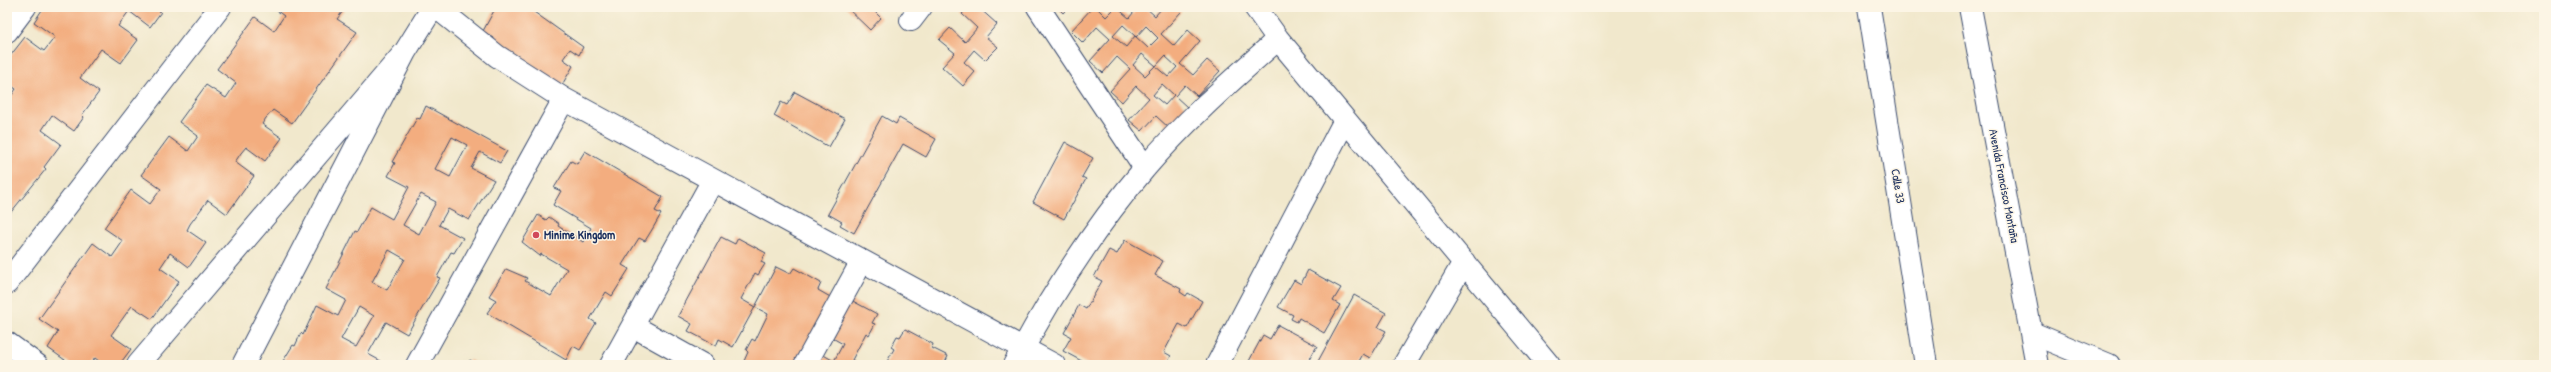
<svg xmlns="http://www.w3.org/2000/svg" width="2551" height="372" font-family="'Patrick Hand',sans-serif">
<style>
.building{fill:#f3ad7f;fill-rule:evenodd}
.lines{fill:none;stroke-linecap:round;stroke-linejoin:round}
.minor-casing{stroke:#3b4b6e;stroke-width:24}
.major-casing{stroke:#3b4b6e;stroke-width:24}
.minor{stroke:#fff;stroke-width:22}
.major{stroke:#fff;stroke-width:22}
.poi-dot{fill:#d1495b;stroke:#fcf5e5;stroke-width:1.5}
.labels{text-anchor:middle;stroke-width:3;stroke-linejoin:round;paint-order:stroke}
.street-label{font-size:12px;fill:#1b2f5e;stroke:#fcf5e5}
.poi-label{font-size:12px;font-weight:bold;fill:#1b2f5e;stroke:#fcf5e5;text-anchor:start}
</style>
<rect width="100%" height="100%" fill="#fcf5e5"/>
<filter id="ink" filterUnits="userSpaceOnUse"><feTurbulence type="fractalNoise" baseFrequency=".025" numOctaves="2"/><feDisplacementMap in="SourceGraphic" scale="8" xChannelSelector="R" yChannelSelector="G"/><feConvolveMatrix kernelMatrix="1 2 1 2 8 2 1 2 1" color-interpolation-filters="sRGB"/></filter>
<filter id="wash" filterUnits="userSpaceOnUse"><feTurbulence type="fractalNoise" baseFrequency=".012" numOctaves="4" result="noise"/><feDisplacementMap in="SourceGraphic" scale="16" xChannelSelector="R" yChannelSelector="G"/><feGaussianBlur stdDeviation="0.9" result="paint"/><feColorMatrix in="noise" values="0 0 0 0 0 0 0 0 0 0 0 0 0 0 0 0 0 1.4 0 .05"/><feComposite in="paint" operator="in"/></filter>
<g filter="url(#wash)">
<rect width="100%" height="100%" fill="#f1e8cc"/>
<g id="blocks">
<path class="building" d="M44,7H162L159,11L161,12L150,27L129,11L118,26L138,40L121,63L101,49L80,78L99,92L82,115L84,117L74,131L52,115L42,130L61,144L44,167L46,169L7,217V102L16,89L7,83V60L25,37L44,51L55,37L34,22Z
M272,7H346L337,19L357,32L292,123L273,110L266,118L262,124L282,138L265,161L246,147L241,153L235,162L254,176L227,214L208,200L190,224L187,230L206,243L189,267L170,253L160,268L179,281L152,319L132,306L128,311L111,335L131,349L119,365H104L95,358L90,365H72L48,348L58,332L39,319L93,243L112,257L123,241L104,228L131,190L150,204L161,189L141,175L169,137L188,151L198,136L179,122L206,85L226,98L236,83L217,69L255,17L274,31L284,16Z
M496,7H538L534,12L583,47L579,55L570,49L563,59L573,66L559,90L493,41L494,38L483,31Z
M846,7H870L881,18L870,30Z
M968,7H978L997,24L986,37L998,47L985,60L974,50L964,62L975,72L963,86L942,67L955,53L939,40L950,28L965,42L977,28L962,14Z
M1057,7H1069L1063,13Z
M1088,7H1096L1106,17L1116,7L1129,18L1138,7H1145L1155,16L1163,7H1176L1181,12L1161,34L1174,46L1188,30L1200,41L1180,64L1193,75L1207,60L1220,71L1197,96L1185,85L1175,96L1187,107L1169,128L1156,116L1142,131L1129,120L1149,98L1136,86L1122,102L1110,91L1130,69L1117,57L1103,73L1090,61L1110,39L1097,27L1083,43L1071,31L1091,9ZM1123,25L1136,37L1146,26L1158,38L1148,48L1135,36L1126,47L1113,36ZM1142,54L1156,66L1165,56L1177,67L1168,77L1155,66L1145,76L1133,65ZM1162,84L1174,95L1165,105L1153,95Z
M795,92L845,119L829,147L774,116L781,102L787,105Z
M426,106L507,151L500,163L480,152L471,168L494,180L469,220L448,209L439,225L463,238L454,253L451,252L437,277L440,278L407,334L386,322L368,354L388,365H291L283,361L293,345L295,346L301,333L303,335L317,305L338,316L346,300L326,289L355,231L357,232L371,207L392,219L409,187L388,176L395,163L392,162L417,118L420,119ZM452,137L467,145L450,177L435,169ZM421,194L436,202L419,234L403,225ZM389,250L405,259L387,290L372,282ZM359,307L374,316L356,347L341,339Z
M882,116L896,124L899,118L936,139L926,157L903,144L854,233L840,225L842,222L828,214Z
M1065,142L1093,158L1082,177L1086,179L1064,219L1033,202Z
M585,151L663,197L655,211L661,214L653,228L645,241L639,238L622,265L629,269L612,296L606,292L590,319L596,323L580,350L573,346L566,360L487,313L496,300L489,296L506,269L527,278L525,281L551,296L567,269L541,254L540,256L522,242L538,215L546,220L549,217L559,224L558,226L583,242L591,228L553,205L561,191L554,188L571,161L577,164Z
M721,237L735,244L738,238L766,253L761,262L765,264L758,275L755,273L741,299L755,307L733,347L719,339L716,346L688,331L692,324L678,316Z
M1125,240L1163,261L1155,275L1181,289L1180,292L1186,296L1188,293L1202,301L1187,328L1179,324L1164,352L1171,356L1166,365H1089L1063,351L1071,337L1064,333L1079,305L1086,309L1102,281L1094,277L1100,266L1109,250L1117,254Z
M776,267L790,274L794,268L821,283L818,290L832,298L795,365H752L744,361L748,352L746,350L752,339L755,341L768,314L755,307Z
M1308,270L1341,288L1333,301L1340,305L1324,333L1299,318L1297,322L1291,319L1293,315L1278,307L1294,280L1301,284Z
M1354,295L1386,313L1378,327L1386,331L1370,358L1363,354L1357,365H1316Z
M849,299L877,314L872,323L875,324L869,335L866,333L852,360L861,365H813L820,353L834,361L843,344L829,336Z
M1278,325L1317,346L1306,365H1252L1248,363L1263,335L1270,339Z
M905,329L933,344L932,348L948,356L944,365H885L894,349L891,347L897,336L900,337Z
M470,360L478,365H466Z"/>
</g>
</g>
<g filter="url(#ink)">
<use href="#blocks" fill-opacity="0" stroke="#3b4b6e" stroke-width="1"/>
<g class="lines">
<defs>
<path id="minor" d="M436,7L497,56L564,99L1054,365
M1038,7L1145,168
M1255,7L1278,39L1549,365
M1869,7L1926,365
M911,20L921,7
M7,31L25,7
M7,283L220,7
M633,326L703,365
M2032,333L2109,365
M7,343L37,365
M138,365L405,52
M243,365L405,52L433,7
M417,365L564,99
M611,365L713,180
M805,365L862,261
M1014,365C1051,295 1094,228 1145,168C1185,121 1232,80 1278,39
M1217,365L1345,120
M1404,365L1464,262"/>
<path id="major" d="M1970,7L2037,365"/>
</defs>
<use href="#minor" class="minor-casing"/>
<use href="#major" class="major-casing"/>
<use href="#minor" class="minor"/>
<use href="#major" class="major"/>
</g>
</g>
<circle class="poi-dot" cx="536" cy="235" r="4"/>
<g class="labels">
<g class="street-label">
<text transform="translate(1898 186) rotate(81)" y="4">Calle 33</text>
<text transform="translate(2004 186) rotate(79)" y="4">Avenida Francisco Montaña</text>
</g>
<g class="poi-label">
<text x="544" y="239">Minime Kingdom</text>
</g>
</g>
<rect width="2551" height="372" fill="none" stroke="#fcf5e5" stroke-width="24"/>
</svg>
